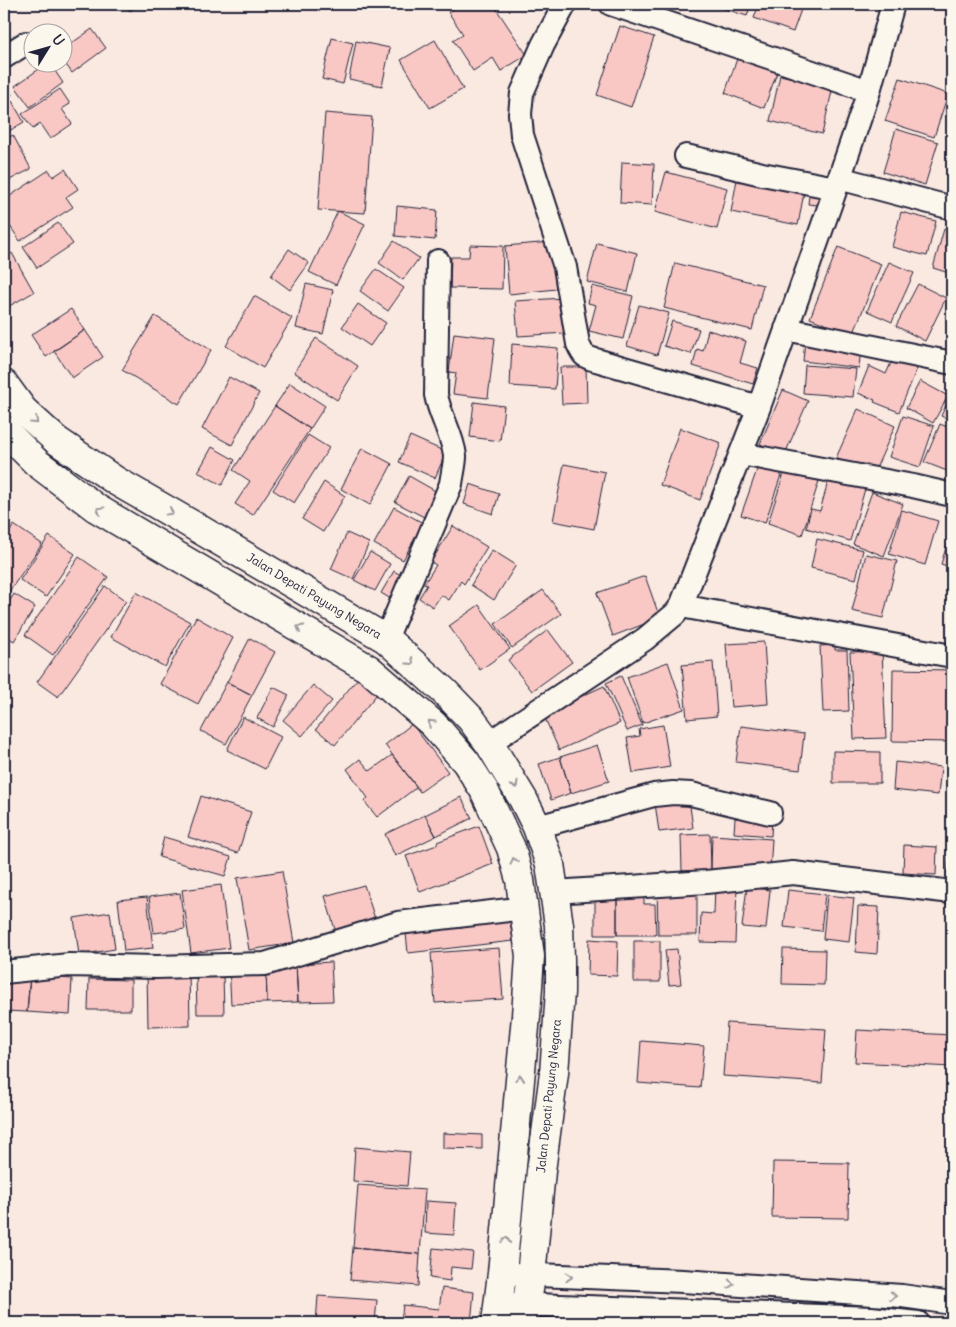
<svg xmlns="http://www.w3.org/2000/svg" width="956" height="1327" font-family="Delius,sans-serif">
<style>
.building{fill:#f9c8c5;stroke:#22223b}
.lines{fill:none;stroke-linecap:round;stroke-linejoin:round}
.minor-casing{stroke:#22223b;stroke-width:26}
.trunk-casing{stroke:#22223b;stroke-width:31}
.minor{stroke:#fbf7ec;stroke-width:22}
.trunk{stroke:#fbf7ec;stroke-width:28}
.oneway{stroke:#99979c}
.labels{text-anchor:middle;stroke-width:4.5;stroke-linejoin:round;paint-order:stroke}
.street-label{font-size:12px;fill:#22223b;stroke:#fbf7ec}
</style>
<rect width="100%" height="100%" fill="#fae9e0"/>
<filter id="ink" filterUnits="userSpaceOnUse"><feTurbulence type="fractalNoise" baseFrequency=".02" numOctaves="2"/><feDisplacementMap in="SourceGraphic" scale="10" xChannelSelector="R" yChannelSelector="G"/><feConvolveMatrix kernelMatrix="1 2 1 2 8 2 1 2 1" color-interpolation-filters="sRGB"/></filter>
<g filter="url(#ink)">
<path class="building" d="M125,4H140L130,11Z
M461,4H493L527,55L501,71L493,58L473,71L453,40L463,34L448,12Z
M716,4H751L747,16L716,6Z
M759,4H803L793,32L754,18Z
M620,26L654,37L631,107L597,95Z
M92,29L106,48L72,73L62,59V50Z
M332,38L353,43L343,84L322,79Z
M435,40L463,89L430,108L401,60Z
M356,41L390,48L382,86L349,79Z
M738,56L778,70L764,108L725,93Z
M49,62L63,83L30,107L15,86Z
M780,75L833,87L822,134L770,121Z
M900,78L948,94L934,137L885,121Z
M4,83L12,95L4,100Z
M60,89L70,104L62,109L72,124L50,139L40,124L33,129L22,114Z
M12,101L24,122L4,134V106Z
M325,113L372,117L365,213L318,210Z
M896,129L938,142L925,185L883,172Z
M13,135L31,169L4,183V140Z
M622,162L654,164L652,205L620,203Z
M65,169L78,189L66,197L73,207L20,241L4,217V200L49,170L53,177Z
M666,172L727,188L717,229L655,212Z
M738,174L805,187L798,225L731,212Z
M810,188L828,190L826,206L808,204Z
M397,206L437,210L435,240L395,236Z
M338,211L365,224L336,285L309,272Z
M901,212L936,221L927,256L892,247Z
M58,223L73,244L37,268L23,247Z
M944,229L952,231V274L933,268Z
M394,241L419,258L403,280L379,263Z
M551,242L556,289L509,294L505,246Z
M597,243L637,253L628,292L587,282Z
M470,245L503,246L502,289L450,288L451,257H469Z
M838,247L881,264L853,335L810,318Z
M289,249L309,263L290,290L271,276Z
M12,253L34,292L4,309V258Z
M889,262L914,273L892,322L867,311Z
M675,263L763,285L752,330L664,308Z
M376,269L404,288L388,311L360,291Z
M306,284L333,290L323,334L296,328Z
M918,284L946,298L925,341L896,326Z
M592,286L633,296L623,339L589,331L596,305L588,303Z
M254,296L292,318L263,368L226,346Z
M563,298L566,333L518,336L515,301Z
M358,304L386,323L370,346L342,327Z
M639,305L669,313L657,355L627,346Z
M71,309L85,330L46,357L31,335Z
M155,316L211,350L179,404L122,370Z
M672,321L699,329L691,354L664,346Z
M85,330L103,357L72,378L54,351Z
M708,330L746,341L740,363L758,368L753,384L693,366L697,349L703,351Z
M454,333L495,338L488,398L453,394L456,373L449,372Z
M316,338L358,366L337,400L294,372Z
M805,340L861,347L859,368L803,361Z
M512,344L558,348L555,389L510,386Z
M894,356L918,366L899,412L874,402L875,400L858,393L869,366L886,374Z
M805,365L856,369L853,397L803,393Z
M560,367H586L587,403L562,404Z
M229,377L259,393L232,445L202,429Z
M920,381L948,396L933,423L906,408Z
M290,383L325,406L310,429L275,406Z
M783,390L808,401L785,454L760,444Z
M952,392V421L941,416Z
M474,402L504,406L500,441L470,437Z
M275,406L310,429L253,515L235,504L250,481L233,470Z
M858,409L895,426L873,475L836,458Z
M903,416L934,426L920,467L889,457Z
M940,424L952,429V473L924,462Z
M680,428L721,443L700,500L660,485Z
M308,435L329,448L294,503L273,490Z
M410,436L446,452L435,478L399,462Z
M212,447L235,460L222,485L198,472Z
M362,448L392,464L370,505L341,489Z
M564,464L605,472L594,529L553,521Z
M759,464L782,472L765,523L741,515Z
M785,470L819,481L802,535L768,523Z
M409,476L439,493L426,518L395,502Z
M829,478L865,489L850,541L806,528L811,509L820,511Z
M324,482L345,496L323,532L302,519Z
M470,484L499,494L493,514L464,504Z
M872,492L903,504L884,556L853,544Z
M394,507L423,523L403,560L374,544Z
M902,510L938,521L925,565L889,554Z
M14,525L42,544L4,599V540Z
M453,526L487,547L464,584L461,581L449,600L441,595L433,607L419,598L427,585L424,584L436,565L431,562Z
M952,528V568L941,564Z
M347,533L369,543L353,579L331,569Z
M49,536L75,554L46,597L20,580Z
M817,539L863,550L856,579L811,568Z
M492,550L516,565L494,600L471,585Z
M370,552L390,564L375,591L354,580Z
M866,554L897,561L883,618L852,611Z
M79,557L108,577L53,655L25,635Z
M394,571L409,580L396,602L381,593Z
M645,576L660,618L613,636L597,593Z
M105,586L126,601L58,697L37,682Z
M543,590L561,614L512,648L495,624Z
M136,592L190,622L165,667L111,637Z
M14,594L35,607L14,641L4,635V610Z
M479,605L510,649L480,670L449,626Z
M196,617L233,638L198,704L160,684Z
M548,630L572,662L532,691L508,660Z
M250,638L275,652L252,695L227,682Z
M764,642L768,704L731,707L726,644Z
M835,645V650H847L849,711L823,712L820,646Z
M882,651L886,738L854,739L850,652Z
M668,662L684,709L643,723L627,677Z
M713,662L717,716L687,719L682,665Z
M893,669L952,670L951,742L892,741Z
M621,676L642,725L627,731L606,683Z
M358,678L377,694L335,745L316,729Z
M227,682L252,695L226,744L201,731Z
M313,685L332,701L302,736L283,720Z
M604,686L620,723L559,750L543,714Z
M273,687L289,695L273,727L257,718Z
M243,717L281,737L265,769L227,750Z
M412,724L448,772L420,792L385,745Z
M663,725L670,767L633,773L627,738L640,736L639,729Z
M741,726L804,734L800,770L736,762Z
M597,745L609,781L571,793L560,757Z
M833,751L880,752V783H833Z
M392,755L417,787L377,817L364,801L368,798L347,769L360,759L370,771Z
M560,757L571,793L551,800L539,764Z
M895,762L941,767L938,795L893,790Z
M201,796L251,812L238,853L188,837Z
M461,797L472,818L436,836L425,815Z
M689,799L693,828L659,832L655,803Z
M425,815L436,836L395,856L385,834Z
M735,818L772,821L771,836L734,833Z
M479,826L493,864L420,892L406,856L437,845V842Z
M710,834L711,870L682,871L681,835Z
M712,835L772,839L770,873L711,870Z
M164,837L231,857L225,876L159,857Z
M949,843H952V881H947Z
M904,845L937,847L936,875L903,873Z
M282,871L294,943L249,950L237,878Z
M221,885L229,948L191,953L182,890Z
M364,885L376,922L336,933L325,896Z
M715,885L737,886L735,943L700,942L701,913L714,914Z
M657,886H697V935H658Z
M747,887L770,890L766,929L742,927Z
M595,890H617V935H595Z
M617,890H644V904H655L656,935H617Z
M788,890L825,894L821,931L784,927Z
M180,893L185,929L154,933L149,897Z
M827,895L854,898L849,942L823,939Z
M147,897L153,948L124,951L118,900Z
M858,906L879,907L877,954L856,952Z
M110,912L115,949L79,955L74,918Z
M510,920L513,941L408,953L406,933Z
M589,939L618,941L617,976L588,975Z
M634,941H660V982H634Z
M499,948L503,999L435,1003L431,953Z
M677,949L681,984L669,985L665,950Z
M783,949L825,950L824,985L782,984Z
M331,962L333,1001L298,1002L296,964Z
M296,964L298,1002L267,1003L266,965Z
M266,965L267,1003L231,1004L229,966Z
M147,971H189L190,1026L148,1027Z
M223,974L224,1014H197L196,975Z
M4,975L30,976L27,1012L4,1011Z
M30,976L72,979L70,1015L27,1012Z
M89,979L131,980V1010H88Z
M727,1023L826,1029L822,1083L723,1076Z
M857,1030L952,1035V1067L855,1062Z
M641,1041L704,1046L700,1088L638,1083Z
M443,1133L482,1135V1149L443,1148Z
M355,1147L410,1152L407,1186L353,1181Z
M773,1162L849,1163L848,1218L772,1217Z
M358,1185L425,1190L420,1254L353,1248Z
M426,1201L456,1203L454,1235L425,1233Z
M353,1248L420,1254L418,1286L350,1280Z
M433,1248L473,1252L471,1269L451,1267L450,1281L430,1278Z
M442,1288L474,1292L471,1323H421L401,1321L403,1305L439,1309Z
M318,1296L377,1300L375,1323H316Z
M562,1320L588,1323H562Z
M660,1320V1323H627V1321Z
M594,1321H613V1323H594Z"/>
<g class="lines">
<defs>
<path id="minor" d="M565,4L543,45L522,93L520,114L522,135L565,267L578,344C583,355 584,357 596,360L759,407
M611,4L869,91
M4,57L26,43
M686,156L762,174L836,188
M839,178L952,208
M786,329L952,363
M741,454L913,486L952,495
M681,606L952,656
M386,639L451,484C452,475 455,465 455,456C453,436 440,416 436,395L438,261
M489,743L645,639L675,614L681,606L759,407L836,188L869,91L893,4
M537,827L654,795L673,793L691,794L770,813
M554,892L706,882L793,873L952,892
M4,972L69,965L157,967L265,964L398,923L525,908
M513,1274L683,1281L902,1296L952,1303
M509,1304L871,1318L918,1323"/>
<path id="trunk" d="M4,384L23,410L56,440L116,481L189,523L386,639L445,692L471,719L489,743L523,799L537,827L550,864L559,925L560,960V992L554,1073L541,1171L531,1276L524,1323
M4,430L37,463L96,508L369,669L433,724L466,762L484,790L511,848L520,880L530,956L526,1016L502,1273L496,1323"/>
</defs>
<use href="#minor" class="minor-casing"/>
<use href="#trunk" class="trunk-casing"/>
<use href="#minor" class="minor"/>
<use href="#trunk" class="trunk"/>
</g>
<defs><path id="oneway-chevron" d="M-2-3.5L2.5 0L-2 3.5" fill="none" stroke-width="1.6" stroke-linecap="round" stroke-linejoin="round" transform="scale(1.25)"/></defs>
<g class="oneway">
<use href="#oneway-chevron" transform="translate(35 421) rotate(43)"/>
<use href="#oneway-chevron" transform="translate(100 510) rotate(-148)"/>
<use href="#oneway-chevron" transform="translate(170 512) rotate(29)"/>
<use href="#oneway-chevron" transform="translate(300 628) rotate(-150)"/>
<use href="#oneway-chevron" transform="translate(411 662) rotate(42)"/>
<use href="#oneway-chevron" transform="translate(431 723) rotate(-136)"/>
<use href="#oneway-chevron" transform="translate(515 785) rotate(60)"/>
<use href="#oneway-chevron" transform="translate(514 861) rotate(-107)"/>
<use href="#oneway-chevron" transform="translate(520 1078) rotate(-85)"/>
<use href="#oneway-chevron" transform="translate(506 1240) rotate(-85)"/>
<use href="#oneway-chevron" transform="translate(569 1277) rotate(2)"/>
<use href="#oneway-chevron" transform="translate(731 1284) rotate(4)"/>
<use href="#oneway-chevron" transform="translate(893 1296) rotate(4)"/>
</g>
</g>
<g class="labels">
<g class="street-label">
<text transform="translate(314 596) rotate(31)" y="4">Jalan Depati Payung Negara</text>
<text transform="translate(549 1096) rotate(-84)" y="4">Jalan Depati Payung Negara</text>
</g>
</g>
<rect width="956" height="1327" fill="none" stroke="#fbf7ec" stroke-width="20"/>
<rect x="10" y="10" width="936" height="1307" fill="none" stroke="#22223b" stroke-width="2" filter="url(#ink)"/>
<g transform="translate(48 48) rotate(53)"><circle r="24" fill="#fbf7ec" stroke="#a4a2a5"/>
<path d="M0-4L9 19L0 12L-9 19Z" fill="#22223b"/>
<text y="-8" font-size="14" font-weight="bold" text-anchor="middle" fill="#22223b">U</text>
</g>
</svg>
